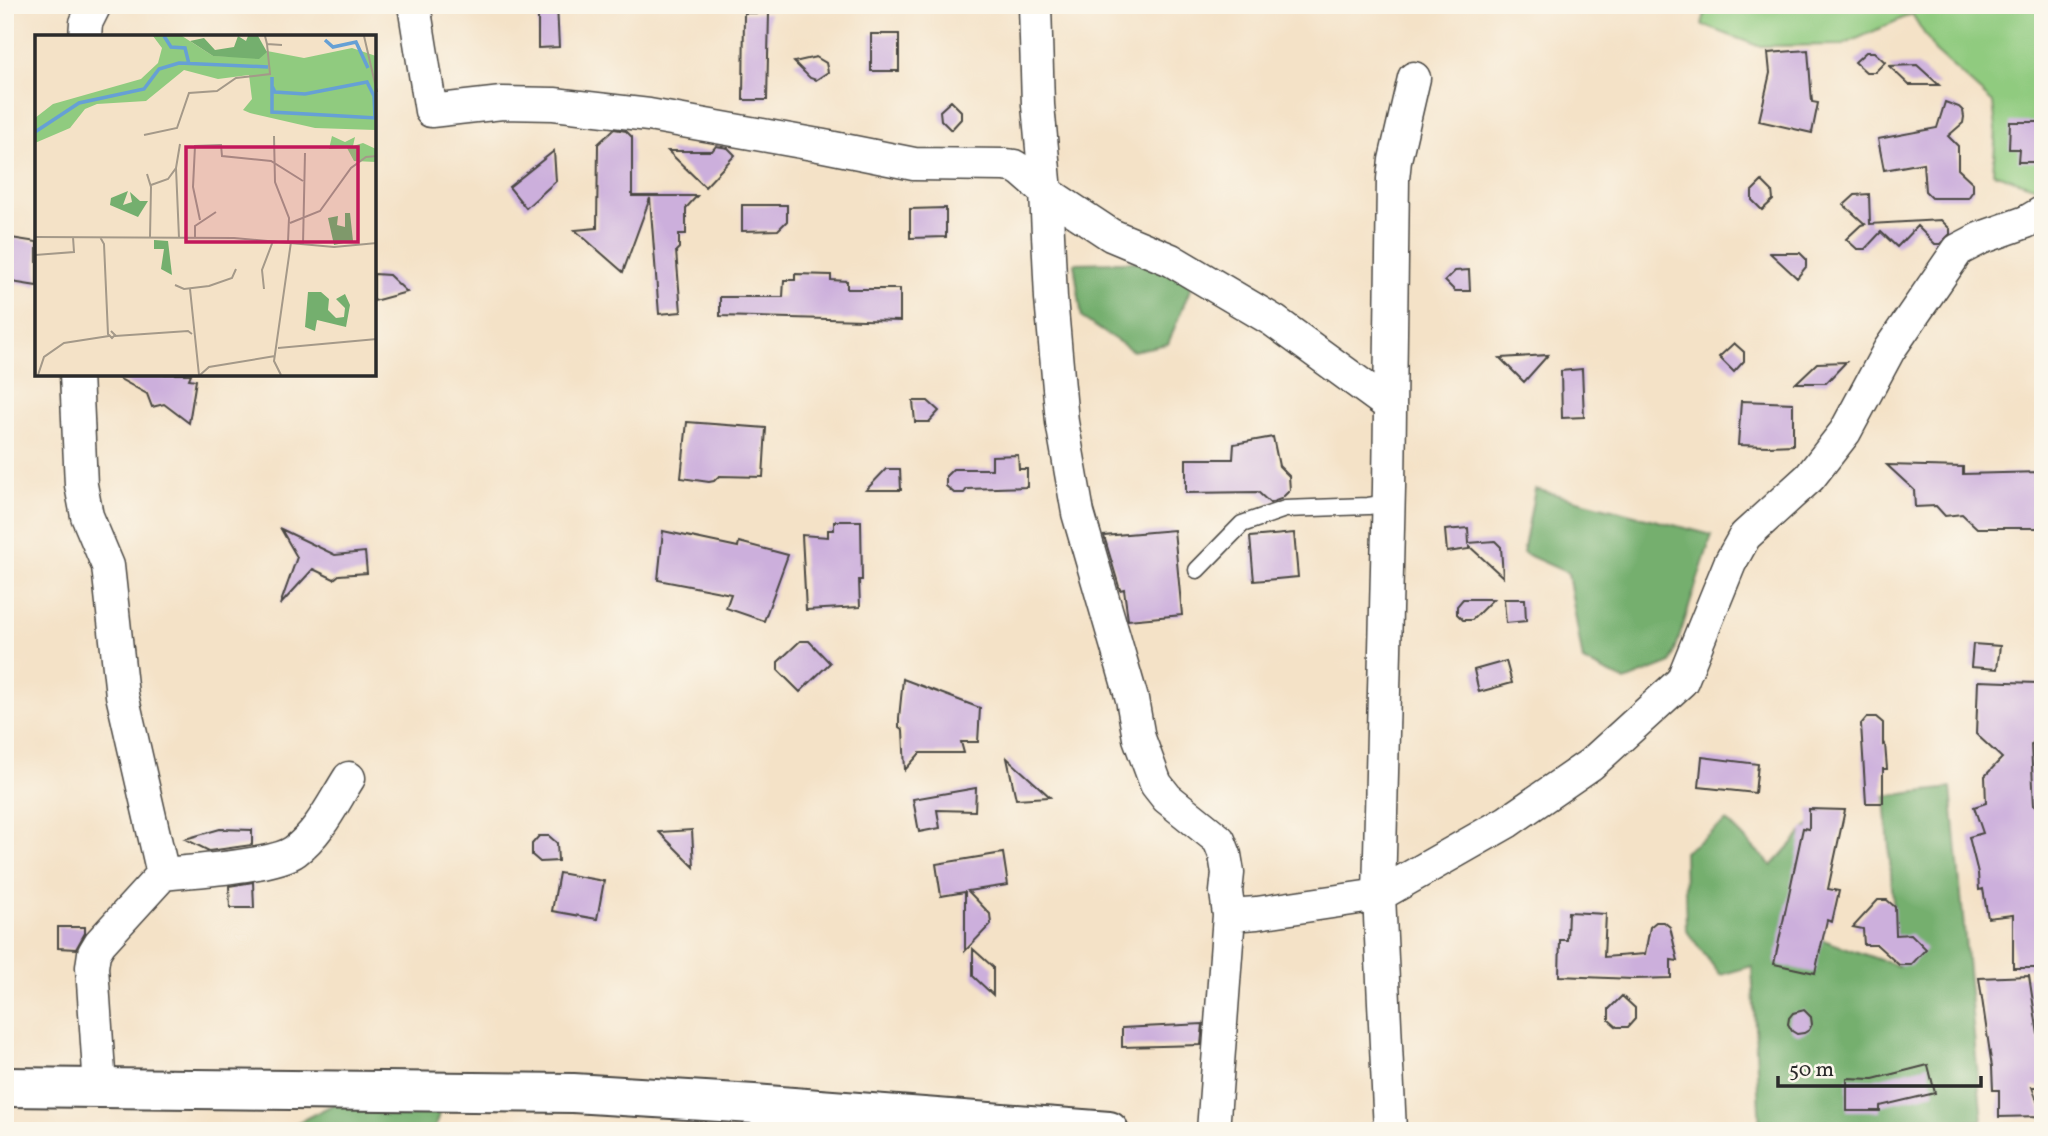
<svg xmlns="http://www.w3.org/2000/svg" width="2048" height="1136" font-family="Vollkorn,serif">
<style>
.green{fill:#90cb7f;stroke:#5e7b55;stroke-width:2}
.forest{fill:#74af6e;stroke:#506d4c;stroke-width:2}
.building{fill:#ccafdc}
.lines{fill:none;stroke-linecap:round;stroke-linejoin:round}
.service-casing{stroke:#494642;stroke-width:19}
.minor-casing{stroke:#494642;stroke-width:35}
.tertiary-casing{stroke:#494642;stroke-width:42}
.service{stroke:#fff;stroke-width:16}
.minor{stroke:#fff;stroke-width:32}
.tertiary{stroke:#fff;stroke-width:38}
.inset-river{fill:none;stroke:#66a0d5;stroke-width:3.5}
.inset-road{fill:none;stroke:#a49989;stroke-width:2}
.view{fill:#c2185b;fill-opacity:0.15;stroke:#c2185b;stroke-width:3.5}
.inset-edge{fill:none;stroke:#2b2b2b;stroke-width:3.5}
</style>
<rect width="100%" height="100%" fill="#fbf7ec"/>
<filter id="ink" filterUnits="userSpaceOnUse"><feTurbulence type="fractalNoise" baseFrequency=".0143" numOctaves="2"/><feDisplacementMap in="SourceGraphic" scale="14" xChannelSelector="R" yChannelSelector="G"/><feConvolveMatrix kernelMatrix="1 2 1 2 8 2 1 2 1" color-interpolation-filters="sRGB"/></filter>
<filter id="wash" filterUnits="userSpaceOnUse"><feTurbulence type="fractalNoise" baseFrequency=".00686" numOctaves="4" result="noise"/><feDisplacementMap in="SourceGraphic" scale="28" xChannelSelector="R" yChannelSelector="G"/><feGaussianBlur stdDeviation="1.57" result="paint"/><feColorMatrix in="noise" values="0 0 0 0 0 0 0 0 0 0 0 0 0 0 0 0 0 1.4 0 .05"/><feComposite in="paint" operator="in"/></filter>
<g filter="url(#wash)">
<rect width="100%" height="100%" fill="#f4e2c7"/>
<path class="green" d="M1707,5H2043V189L1993,173L1996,129L1993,103L1935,51L1912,14L1843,45L1758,46L1702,25Z"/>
<path class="forest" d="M1166,261L1191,287L1168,344L1133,351L1082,318L1074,263Z
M1535,489L1712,535L1671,663L1625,681L1583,661L1568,573L1523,553Z
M1951,788L1982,1121L1760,1131L1752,966L1720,975L1686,930L1684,852L1727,821L1772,866L1810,824L1800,932L1898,966L1885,796Z
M338,1102L442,1103L434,1131L283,1130Z"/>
<g id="blocks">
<path class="building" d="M538,5H557L559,47L538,48Z
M744,13H769L767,100H743Z
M871,34H899V71H871Z
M1808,50L1812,102L1818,103L1812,133L1759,121L1770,73L1768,53Z
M1866,52H1874L1885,62L1875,72H1866L1855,62Z
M816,57L826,63L828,72L816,80L810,78L794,62Z
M1917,65L1939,85H1909L1889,66Z
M951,101L961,111V119L951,130L941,120L940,111Z
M1945,102L1959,107L1963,111L1964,117L1963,123L1948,136L1958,146V169L1973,183V191L1968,198H1932L1925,191L1923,163L1884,170L1878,139L1937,128Z
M2010,122H2043V162H2018L2019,149H2009Z
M614,129L626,131L632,137V196H697L686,208V234H679V248L676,251L681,312L659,314L650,198L623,272L575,230L597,228L598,144Z
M716,146L728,148L735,155L705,187L668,151H712Z
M554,151L556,181L526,208L509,187Z
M1762,181L1772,191L1773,200L1762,210L1752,200V191Z
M1869,194L1870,224L1941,220L1950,229V234L1940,244H1935L1917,226L1897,247L1881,232L1865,249H1857L1846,239L1861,225L1865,224L1844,205L1855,195Z
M742,205H787V221L778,230L742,231Z
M946,208V237L910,238V209Z
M5,237L37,242V286L5,281Z
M1770,253H1800L1806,259V267L1797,278Z
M1469,270L1470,291H1455L1445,281L1455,271Z
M374,274L389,275L407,292L374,301Z
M795,274L831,275V280L847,281V289H900V321L720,316V297H783L784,280H795Z
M1734,343L1744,352V361L1734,372L1719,357Z
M1548,355L1524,382L1500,358Z
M1846,362L1826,383H1796L1817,363Z
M1582,369L1584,417L1562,418L1561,371Z
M111,374H191L189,379L196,380L189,423L164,404L152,407L147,394Z
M913,401H928L939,411L929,422H915Z
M1741,401L1793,403V445L1769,446L1738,445Z
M687,422L766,428L763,477L719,476L714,481L709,482L681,478Z
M1273,437L1279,466L1289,476L1290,490L1281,499L1270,503L1258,492L1186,493V459H1233L1234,444Z
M1018,455L1019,469H1027V487L967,489L964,493H954L946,486V476L953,469H992V456Z
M1887,465L1963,467V474L2042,472L2043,528H1977L1962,514L1945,516L1936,506L1915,507L1914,490Z
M886,469H900L901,490H866Z
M834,521H861L862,580H859L860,607L806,610L802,535L828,537V530H834Z
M1468,528L1469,543L1495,541L1501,547L1503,577L1469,546V549L1447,552L1445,530Z
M281,529L335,555L365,552L367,573L339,575L334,579L313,569L280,605L297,557Z
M1174,530L1182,615L1128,620L1124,589L1120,590L1104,536Z
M663,531L738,547L739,542L788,555L764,621L726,608L731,594L658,580Z
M1294,533L1298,577L1254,581L1250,537Z
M1463,599H1493L1472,620H1463L1457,614V606Z
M1504,599H1525L1526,621L1506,623Z
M800,641H809L830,663L800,692L778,670V662Z
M1973,644L2000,646L1997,669L1971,667Z
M1506,661L1512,683L1479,692L1474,670Z
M903,679L980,708L978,742H961L964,753H920L905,770L903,730L899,727V718Z
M1978,681L2037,683L2036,725L2038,728V737L2031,745L2034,806L2043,805L2042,968H2013V915L1988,918L1983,889L1979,890L1978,873L1969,837L1983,833L1974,807L1986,803L1985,776L2002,758L1976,734Z
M1867,717H1876L1883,723V745L1885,744L1887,769H1883V803H1866L1861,724Z
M1702,757L1758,764L1755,793L1699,787Z
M1007,758L1050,797L1016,799Z
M976,788L975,811L937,810L940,828L919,832L913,799Z
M1809,809L1845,810L1828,889L1839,891L1832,922L1827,920L1815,973L1774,964L1803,828L1809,829Z
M220,829L252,830V845L209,851L185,839Z
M692,830L694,867L659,832Z
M539,836H549L557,843L558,861L540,862L532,855V844Z
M1003,853L1008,885L968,891L990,914L991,924L965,951V892L941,896L936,864Z
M559,873L604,881L597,919L552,911Z
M253,882L254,908H230L229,886Z
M1878,900H1887L1895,907L1896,935L1911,934L1926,949L1911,965H1899L1877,945H1864L1863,929L1853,927Z
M1568,912L1606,914L1604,957L1645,954L1650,927L1656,922H1664L1670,927L1678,961L1671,960V978L1633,979L1559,976L1560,940H1567Z
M58,927H85V933L76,949L58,948Z
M973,949L993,967V995L973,976Z
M2029,976L2042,1060L2043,1078V1087H2032L2043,1116L1999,1117V1090H1993L1992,1067L1979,978Z
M1622,996L1635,1008V1019L1628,1027H1617L1609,1020V1009Z
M1804,1010L1811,1017L1812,1024L1809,1030L1804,1033L1797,1034L1792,1031L1788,1024L1789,1018L1793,1013Z
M1203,1024L1201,1045L1122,1047V1028Z
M1928,1065L1935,1093L1880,1106V1111H1847V1078L1873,1079Z"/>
</g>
</g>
<g filter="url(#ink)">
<use href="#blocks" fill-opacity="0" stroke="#494642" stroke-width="2"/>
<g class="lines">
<defs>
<path id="service" d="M1197,570L1242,524L1285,509L1368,506L1388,503"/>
<path id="minor" d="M414,5L431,111L502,103L554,104L649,115L824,146L914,164L1004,165L1014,166L1022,171L1046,192L1111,235L1171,260L1274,321L1389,405
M1035,5L1038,105L1046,192L1051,298L1062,422L1078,513L1132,699L1139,738L1156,784L1167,798L1219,840L1225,855L1228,873L1226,892L1229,915L1213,1131
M85,37L86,23L95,5
M76,374L81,485L87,516L108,566L122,695L163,874
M1229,915L1257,913L1379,895L1507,822L1591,764L1682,681L1730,563L1745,536L1810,477L1845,432L1889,350L1958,250L1981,238L2026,222L2043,212
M100,1088L92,967L94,953L100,943L163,874C191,871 275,866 295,851C320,832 333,803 349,778
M1390,1131L1379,895L1389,487L1393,179L1395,160L1414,78"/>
<path id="tertiary" d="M5,1087L573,1093L754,1104L1109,1131"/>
</defs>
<use href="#service" class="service-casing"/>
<use href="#minor" class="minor-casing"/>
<use href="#tertiary" class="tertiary-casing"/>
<use href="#service" class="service"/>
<use href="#minor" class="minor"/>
<use href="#tertiary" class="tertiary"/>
</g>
</g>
<g transform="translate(35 35)">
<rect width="341" height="341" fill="#f4e2c7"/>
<path d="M118,1H147L178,21L214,22L232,16L269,23L317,13L341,21V95L280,93L215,78L208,75L217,64L214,40L183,44L149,35L111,66L62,69L50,74L35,93L0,108V83L18,69L106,44L123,28L127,13ZM297,101L310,107L320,102L318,111L328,108L341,114V127L319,126L312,113L294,114Z" fill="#90cb7f"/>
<path d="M203,1L211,6L213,1H223L232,17L224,24L178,21L155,6L169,3L180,15L199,12ZM93,156L88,170L97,167L95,157L105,166H113L103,182L75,170L76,163ZM310,178H315L318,206L299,210L293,183L303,181L302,190L310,192ZM119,205L133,206L137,240L126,234L129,214H119ZM273,257H286L294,264L293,275L301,283L309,282L310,273L301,264L310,259L315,270L311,292L282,285L280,296L270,292Z" fill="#74af6e"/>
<path class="inset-river" d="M129,1L136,12L150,13L154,29M290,5L298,12L321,7L333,33M237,42V77L342,83M237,51L240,57L270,59L332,47L339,61L340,83M0,97L44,68L109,54L124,34L144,28L233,32"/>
<path class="inset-road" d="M230,1L232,9L247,10M329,1L342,57M109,100L142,93L154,58L182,56L201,43L235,39L232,9M239,101L240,147L254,183L253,207M141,133L144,203M112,139L116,152L115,202M116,150L133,144L141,133L145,109M165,185L158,152L160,111L186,110L187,121L236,126L268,146M255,188L285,176L316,133L331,122L342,121M0,202L199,203L299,212L342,208M65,202L69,209L73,299L77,303L80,300L76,296M160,203V191L181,177M268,209L270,118M0,220L39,217L38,202M140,250L149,254L174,251L197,243L201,234M155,254L164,340M229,254L227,235L238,206M80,301L153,296L157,299M243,313L342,304M3,340L9,322L29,308L74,301M165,340L174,332L240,321M246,340L239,326L256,207"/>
<path class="view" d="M151,112H323V207H151Z"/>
<rect width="341" height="341" class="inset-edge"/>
</g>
<rect width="2048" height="1136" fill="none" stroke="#fbf7ec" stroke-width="28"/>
<path d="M1778 1076v10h203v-10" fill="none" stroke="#2b2b2b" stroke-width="3.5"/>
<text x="1789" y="1076" font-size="21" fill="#2b2b2b" stroke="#fbf7ec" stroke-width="5" paint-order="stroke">50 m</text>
</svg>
